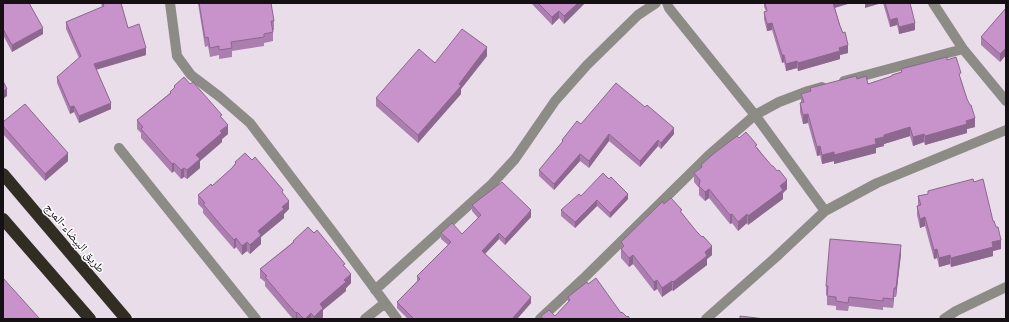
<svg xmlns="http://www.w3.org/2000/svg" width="1009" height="322" font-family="'Varela Round','Noto Naskh Arabic',sans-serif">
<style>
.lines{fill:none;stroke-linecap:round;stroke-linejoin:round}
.street{stroke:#8d8b85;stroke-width:10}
.highway{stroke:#312d22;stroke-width:12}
.wall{fill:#ac7eaf}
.shaded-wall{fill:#8c678e}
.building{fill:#c893cb;stroke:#8c678e}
.labels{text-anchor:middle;stroke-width:3;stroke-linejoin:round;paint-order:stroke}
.street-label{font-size:12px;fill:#141014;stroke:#fff}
</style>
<rect width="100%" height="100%" fill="#e9ddea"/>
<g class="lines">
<path class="street" d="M170,3L177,56L191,75L220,97L250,123L335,235L397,319
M667,3L669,8L755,115L825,211
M933,3L963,49L1006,101
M844,81L963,49
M119,148L256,319
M375,290L492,184L515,159L555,101L587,65L638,15L656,3
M365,319L385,303
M540,319L583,279L709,155L755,115L779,102L808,91L822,87
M706,319L776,257L825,211L877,183L1006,130
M944,319L956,311L1006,287"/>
<path class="highway" d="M3,174L126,319
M3,219L90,319"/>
</g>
<path class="wall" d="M3,3H31L30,4L43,34L12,52L3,35Z
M101,3H121L128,28L146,55L96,70L111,109L79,123L74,112L70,114L57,83V77L79,58L66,29V22L102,7Z
M198,3H271L274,21V30H273V41L264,43V46L232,51V57L219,59V55L210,57L208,46L205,47Z
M531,3H585L564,24L559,18L552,25Z
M764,3H851L835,8L848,53L840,55V59L798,71L797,68L786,71L784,62L782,63L772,30L767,31L764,19V12L766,11L764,7Z
M883,3H910L915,30L899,34L897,25L890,27Z
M1006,8V55L1000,62L981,45V37Z
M487,56L461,89V94L418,143L376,106V98L435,63Z
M947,60L961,80L975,127L967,129V133L925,145L924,142L913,146L910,136L884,144V146L876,148V153L834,164V161L822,164L820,155L817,156L808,123L803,124L800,112V103H801V94L810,91V88L857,79L868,84L892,77V75L901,72V69Z
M190,84L222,118L228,134L222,139V142L200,161V168L187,179L184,177L181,179L174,171L172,173L141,138V133L137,129V120L170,93V92L174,88V86Z
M3,122L68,161L45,181L3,134Z
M581,124L674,134L661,149L658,146L640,167L609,141L589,168L580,161L554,190L539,176V170L562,143V140Z
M757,147L787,189L783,193V199L748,225L747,223L738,231L732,223L730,224L709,198L705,201L699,195V188L694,182V173L701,168V165Z
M235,162L283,194L289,209L284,214V218L261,237V244L250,254L247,251L242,255L236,247L234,249L203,213V209L198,204V195L212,186L232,168L235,164Z
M609,179L628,199L610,218L597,206L575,228L561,216V210L581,196Z
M974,182L993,221L1001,249L993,251V256L951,267L950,264L939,267L937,258L934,259L925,226L920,228L917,215V206H918V196L928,194V191Z
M664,204L682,213L712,255L707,259V265L673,291L672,290L662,297L657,289L654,291L633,264L629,267L621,258V242Z
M472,205L531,217L505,245L499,239L485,254L531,303L517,319H408L397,308V302L417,281V276L448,245L441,239V233L462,234L478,218L472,211Z
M293,241L345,267L351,283L346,288V291L323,310V317L321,319H293L265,286V282L260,278V269L293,242Z
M901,254L896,297H894L893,308L883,307V310L849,306L848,311L836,310V306L827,305V295H826V286Z
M588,284L621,313L630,319H541V316H555L568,302V297Z"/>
<path class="shaded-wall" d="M578,3H585L564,24V16Z
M833,3H851L833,8Z
M865,3H882L865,8Z
M559,11V18L552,25V17Z
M897,18V25L890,27V20Z
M772,23V30L767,31V24Z
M915,23V30L899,34V27Z
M43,28V34L12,52V45Z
M848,45V53L840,55V59L798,71V63L839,48Z
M487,47V56L461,89V94L418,143V135L459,84Z
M146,48V55L94,70V64Z
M1006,48V55L1000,62V54Z
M782,55H784V62L782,63Z
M797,61V68L786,71V64Z
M7,89V96L3,99V91Z
M111,103V109L79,123V116Z
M74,106V112L70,114V107Z
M808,114V123L803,124V115Z
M975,118V127L967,129V133L925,145V136L966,121Z
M228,125V134L222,139V142L200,161V168L187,179V170L196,155Z
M910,127V136L884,144V146L876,148V153L834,164V155L884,135Z
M674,128V134L661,149V143Z
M609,134V141L589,168V161Z
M924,134V142L913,146V137Z
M658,140V146L640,167V161Z
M820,146V155L817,156V147Z
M834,152V161L822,164V155Z
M68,153V161L45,181V174Z
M580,154V161L554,190V184Z
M174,163V171L172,173V164Z
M184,168V177L181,179V170Z
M787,180V189L783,193V199L748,225V216L780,186Z
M709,189V198L705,201V192Z
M628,194V199L610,218V213Z
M597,200V206L575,228V222Z
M289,201V209L284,214V218L261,237V244L250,254V245L258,231Z
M531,210V217L505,245V239Z
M732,214V223L730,224V215Z
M747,214V223L738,231V222Z
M925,217V226L920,228V219Z
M499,233V239L482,257V251Z
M236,238V247L234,249V240Z
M1001,240V249L993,251V256L951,267V258L992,242Z
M247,242V251L242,255V246Z
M901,245V254L896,297V288Z
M712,246V255L707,259V265L673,291V282L705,252Z
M937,249V258L934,259V250Z
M633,255V264L629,267V258Z
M950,255V264L939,267V258Z
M351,274V283L346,288V291L323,310V317L321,319H314V317L320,304Z
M657,280V289L654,291V282Z
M672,281V290L662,297V288Z
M894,288V297L893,308V299Z
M531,297V303L517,319H512Z
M297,312V319H296V313Z
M311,313V319H305Z"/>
<path class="building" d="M3,3H29L43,28L12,45L3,29Z
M103,3H121L128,28L139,24L146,48L94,64L111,103L79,116L74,106L70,107L57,77L81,56L66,22L104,6Z
M199,3H271L274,21H271L273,32L264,34V37L231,42L232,48L219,50V46L210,48L208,37L205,38Z
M538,3H578L564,16L559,11L552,17Z
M765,3H833L840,26L843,33L845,32L848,45L839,48L840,51L798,63L797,61L786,64L784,55H782L772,23L767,24L764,12L767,11Z
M885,3H910L915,23L899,27L897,18L890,20Z
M1006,8V48L1000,54L981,37Z
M462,29L487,47L459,84L461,86L418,135L376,98L419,49L435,63Z
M947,57V60L956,57L961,73L959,74L967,99L970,105H971L975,118L966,121L967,124L925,136L924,134L913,137L910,127L884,135V137L875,139L876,144L834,155V152L822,155L820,146L817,147L808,114L803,115L800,103L804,102L801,94L811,91L810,88L856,76L857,79L866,76L868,84L892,76V75L902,72L901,69Z
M184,77L190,84L193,82L222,115L220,116L228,125L220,131L222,133L196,155L200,159L187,170L184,168L181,170L174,163L172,164L141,129L143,127L137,120L171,93L170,92L175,87L174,86Z
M3,81L7,89L3,91Z
M616,83L645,107L647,105L674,128L661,143L658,140L640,161L609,134L589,161L580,154L554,184L539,170L563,141L562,140L577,121L581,124Z
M25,104L68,153L45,174L3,126V122Z
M746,132L757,145L755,146L772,166H773L777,171L779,170L787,180L780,186L783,190L748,216L747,214L738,222L732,214L730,215L709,189L705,192L699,186L700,180L694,173L702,167L701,165L712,155L737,136L739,138Z
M245,153L252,160L255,157L283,190L282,192L289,201L282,207L284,209L258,231L261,235L250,245L247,242L242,246L236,238L234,240L224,229L203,204L205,203L198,195L211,184L212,186L232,168L236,163L235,162Z
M603,173L609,179L611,177L628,194L610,213L597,200L575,222L561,210L579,194L581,196Z
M973,179L974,182L983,179L993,221H994L996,227H998L1001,240L992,242L993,247L951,258L950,255L939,258L937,249L934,250L925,217L920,219L917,206L921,205L918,196L928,194V191Z
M502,182L531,210L505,239L499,233L482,251L531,297L512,319H414L397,302L420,279L417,276L451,242L441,233L452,223L462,234L481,215L472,205Z
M671,198L682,210L680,211L697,232L702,237L703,236L712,246L705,252L707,256L673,282L672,281L662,288L657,280L654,282L633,255L629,258L621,249L624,246L621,242L661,203L662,201L664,204Z
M308,227L314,233L317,230L345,264L343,265L351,274L344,280L346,282L320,304L323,308L314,317L311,313L305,319H304L297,312L296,313L286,302L265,277L267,276L260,269L294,242L293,241Z
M830,239L901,245L896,288H894L893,299L883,298V301L849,297L848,303L836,301V297L827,296L828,286H826Z
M3,278L39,318L37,319H3Z
M596,278L621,313L622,312L627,317L628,316L630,319H543L541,316L549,310L555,316L570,300L568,297L587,282L588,284Z
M740,316L765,319H740Z"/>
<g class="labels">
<g class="street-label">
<text transform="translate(75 238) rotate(50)" y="4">طريق البيضاء-المرج</text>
</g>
</g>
<rect width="1009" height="322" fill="none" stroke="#141014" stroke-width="8"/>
</svg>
